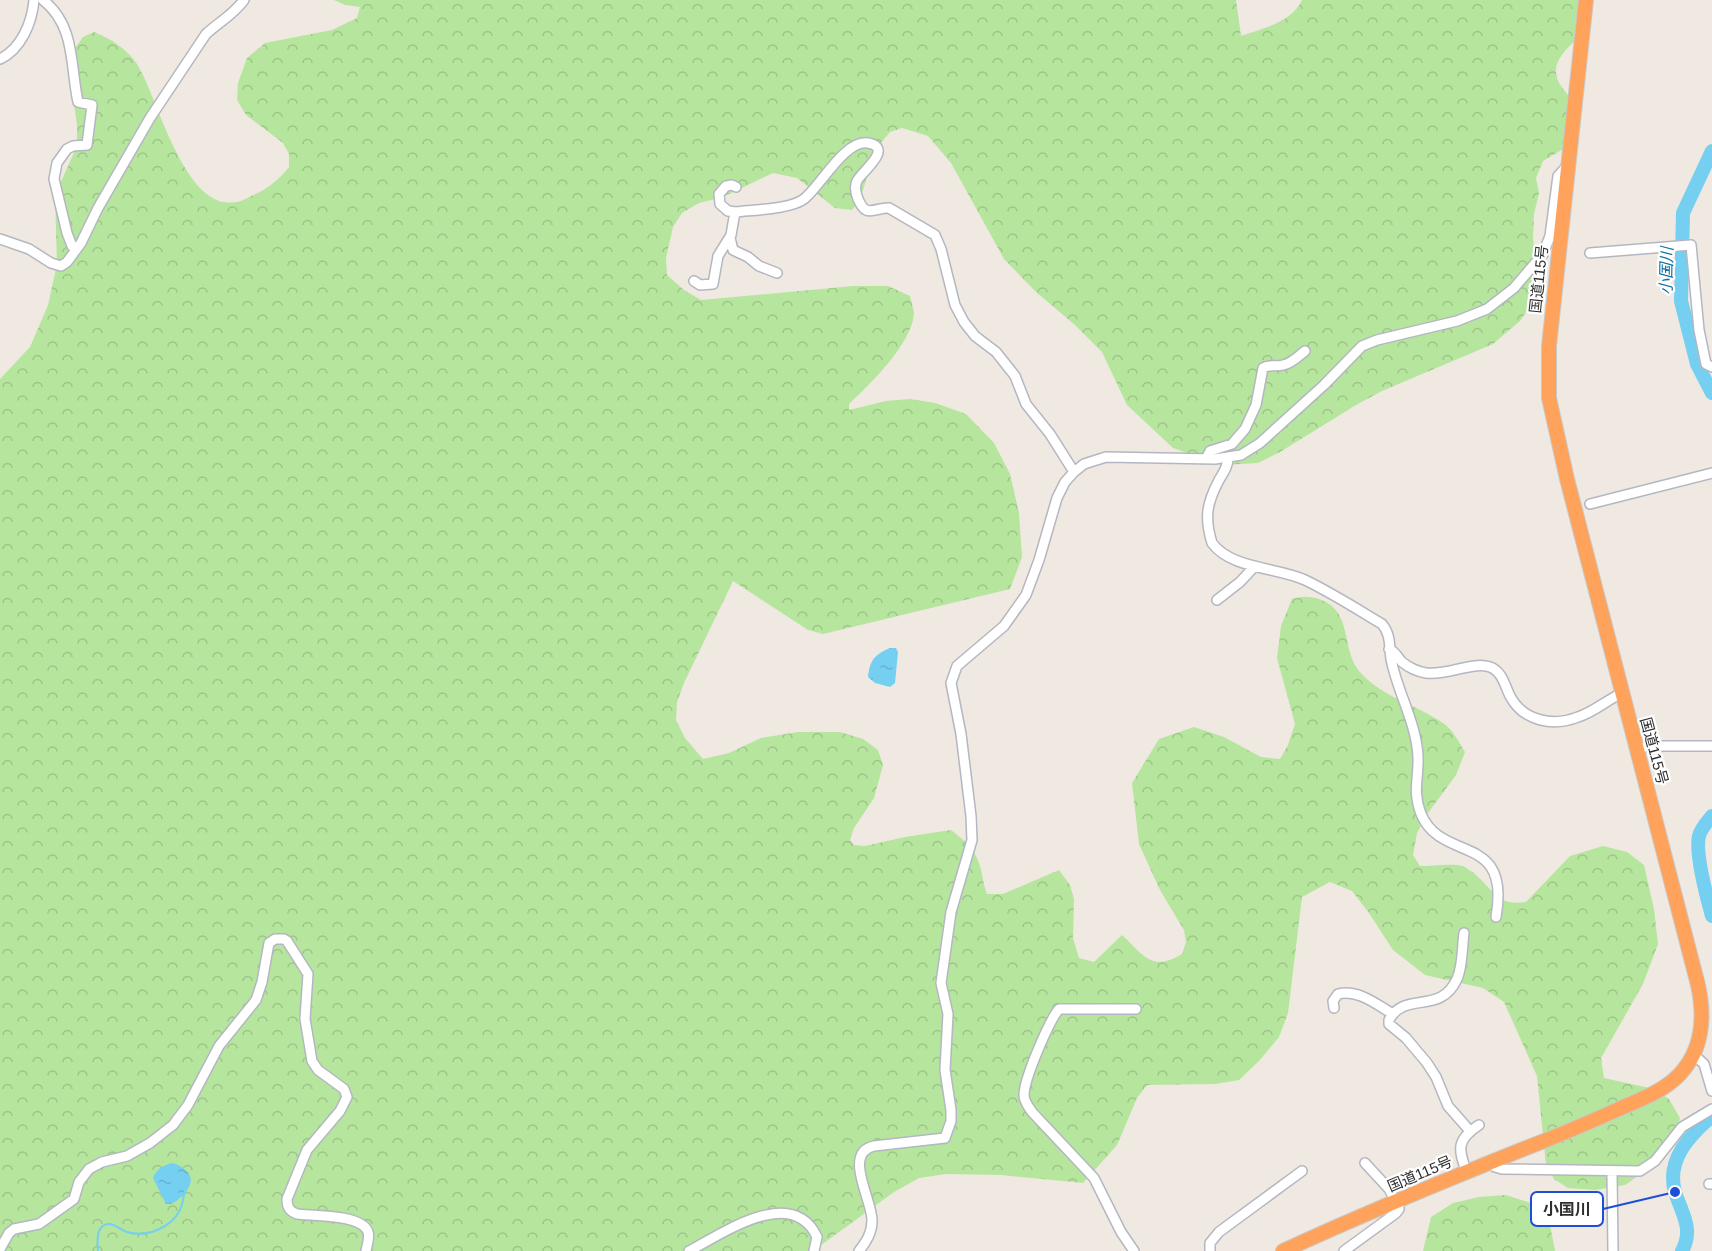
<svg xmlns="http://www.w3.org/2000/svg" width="1712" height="1251" font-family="Arial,'Noto Sans JP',sans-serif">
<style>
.forest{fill:url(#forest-crowns)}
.water{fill:url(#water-ripples)}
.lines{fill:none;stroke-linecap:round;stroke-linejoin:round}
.stream{stroke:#75cff0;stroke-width:2}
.river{stroke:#75cff0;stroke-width:14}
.minor-casing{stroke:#b4b7c1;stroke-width:12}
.highway-casing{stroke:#c9c9c9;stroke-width:16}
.minor{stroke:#fff;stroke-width:9}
.highway{stroke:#ffa35c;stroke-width:14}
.labels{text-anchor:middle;stroke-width:4.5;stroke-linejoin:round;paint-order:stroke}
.street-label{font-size:15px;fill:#2e2e2e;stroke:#fff}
.water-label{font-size:16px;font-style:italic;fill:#0d6fa3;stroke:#fff}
.leader{fill:none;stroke:#1d4ed8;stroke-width:2}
.callout-dot{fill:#1d4ed8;stroke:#fff;stroke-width:2}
.callout{fill:#fff;stroke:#1d4ed8;stroke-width:2}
.callout-label{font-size:16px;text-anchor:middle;font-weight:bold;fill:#2e2e2e}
</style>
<defs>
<pattern id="forest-crowns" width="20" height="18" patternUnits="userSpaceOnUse" patternTransform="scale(1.5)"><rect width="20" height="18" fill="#b6e59e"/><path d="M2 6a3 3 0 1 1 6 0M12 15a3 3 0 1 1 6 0" fill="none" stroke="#9dc588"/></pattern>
<pattern id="water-ripples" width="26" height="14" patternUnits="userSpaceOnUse" patternTransform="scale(1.5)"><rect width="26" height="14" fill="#75cff0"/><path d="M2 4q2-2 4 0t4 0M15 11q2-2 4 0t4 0" fill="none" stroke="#66b2ce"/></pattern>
</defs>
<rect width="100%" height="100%" fill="#efe9e1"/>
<path class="forest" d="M334,0H1236L1241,36C1263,28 1291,23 1302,0H1583L1582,34C1571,45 1551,60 1557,78C1559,85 1566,92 1570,98L1563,149L1543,161L1536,178L1539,193L1534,214L1533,239L1537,263V283L1533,302L1520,321L1493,344L1382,391L1356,405L1280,452L1258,463L1222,465L1173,448L1127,405L1102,352L1075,325L1036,292L1004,259L951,163L928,136L902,128L890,132L875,150L860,200L852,210L835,208L797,178L773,173L723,197L699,203L682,213L673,227L666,258L667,275L684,290L701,300L853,286H888L910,296C911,302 914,309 914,314C911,345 870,384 849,404V410L886,401L910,399L935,403L966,414L994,443L1010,474L1019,513L1022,557L1010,589L823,634L808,630L733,581L684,683L677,702L676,720L685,738L703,759L729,753L761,738L798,732H840L863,739L878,750L883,765L874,798L854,828L850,840L854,845L865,846L905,837L951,830C964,840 975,849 980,866C983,876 983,884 987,894H1003L1059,870L1070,885L1074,899L1073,938L1079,958L1094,962L1122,935C1143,954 1151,973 1182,954L1186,942L1184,930L1160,890L1139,844L1132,783L1159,739L1194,727L1224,737L1261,757L1280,759L1288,745L1295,724L1277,658L1281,626L1292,599C1303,596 1308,596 1319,599C1354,611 1340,648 1360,672C1380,696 1417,705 1443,723C1453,730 1459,742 1465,752L1456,775L1428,813L1417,833L1413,855L1420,866C1431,866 1453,863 1463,866C1464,866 1470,871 1471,871C1492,886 1495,907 1526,902L1570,856L1603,846L1627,852L1644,865L1654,909L1658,944L1643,984L1601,1058L1604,1078L1654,1089L1669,1099L1680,1118L1673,1140L1657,1163L1625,1185L1595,1190L1568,1188L1554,1179L1546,1165L1537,1076L1504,1002L1483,988L1425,975L1393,950L1369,913L1352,891L1330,882L1302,897L1288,1013L1279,1037L1259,1061L1239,1080L1215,1084L1147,1085L1137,1098L1117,1145L1083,1183L1001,1175L946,1174L919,1178L894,1192L813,1251H0V379L30,347L48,305L57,264L55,195L77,146V125L70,76L73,51L83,37L94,32C111,39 126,48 137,64C158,97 184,212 236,202C240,202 245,199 249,197C266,190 278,181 289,167V154L283,143L246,115L237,100L238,83L247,58L265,43L332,30L357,18L360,7L345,5Z
M1506,1195L1540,1206L1550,1225L1555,1251H1423L1431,1217L1453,1203L1479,1197Z"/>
<path class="water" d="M890,648H896L898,652L895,683L890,687L875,683L868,677C870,660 874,655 890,648Z
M173,1163C202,1174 191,1191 172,1204H166L153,1178C157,1168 164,1165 173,1163Z"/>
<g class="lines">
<path class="stream" d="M98,1251C97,1241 96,1224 109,1224C115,1224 121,1230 127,1232C146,1238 171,1228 180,1210C183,1204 183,1197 185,1191"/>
<path class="river" d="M1712,151L1683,213L1681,301L1697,364L1712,393
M1712,816C1707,822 1701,828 1699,836C1695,853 1707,898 1712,916
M1682,1251C1694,1229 1682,1214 1675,1192C1666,1160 1689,1136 1712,1116"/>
<defs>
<path id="minor" d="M43,0C76,26 70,66 78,102L92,105L87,145L73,146L67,149L57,163L54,179L67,233L72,246L76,250
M0,59C21,49 32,23 34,0
M736,187L732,185L726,186L719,194L720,204L728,211L736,212C753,210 791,209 804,199C820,187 845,139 868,143C895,148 860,173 857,181C854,187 856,194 858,199C860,203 862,208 866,210C873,213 881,207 889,208L935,235L941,249L955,305L964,322L975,336L996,352L1015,376L1026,404L1050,434L1074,472
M730,238L733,250L748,257L759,266L777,273
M0,239L29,249L51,263L61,266L67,262L81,243L98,208L150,118L206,34C219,22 233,15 244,0
M1590,253L1691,245L1699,330L1706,364L1712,367
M694,281L700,285L713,284L718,256L731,235L735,212
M1228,458C1228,467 1223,473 1219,480C1207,503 1204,517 1212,543C1231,569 1277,567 1305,580C1332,593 1357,609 1382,624C1391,635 1389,645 1391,659C1397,691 1416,722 1418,756C1419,779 1412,790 1421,814C1442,864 1511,831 1496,917
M1206,459L1210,451L1232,444L1245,429L1256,405L1263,368C1270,364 1276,367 1283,365C1293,363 1298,356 1305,351
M1590,504L1712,473
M1217,600L1240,582L1255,566
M1389,649C1396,652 1397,657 1402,662C1408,667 1418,672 1426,673C1447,676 1472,661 1490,667C1502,671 1505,686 1510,696C1523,721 1553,727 1578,717C1594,712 1607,700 1622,693
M1637,749L1649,746H1712
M1464,933C1462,947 1463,966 1457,979C1440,1016 1405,990 1389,1020V1024L1406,1038L1427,1063L1436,1077L1448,1106L1470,1131
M1334,1008L1333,1001L1338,994C1358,989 1376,1004 1393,1014
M1693,1054L1704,1064L1712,1091
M1365,1163L1389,1189L1396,1202
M1490,1163L1495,1167L1502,1169L1640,1171L1655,1161L1682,1127L1712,1109
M1612,1172L1613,1251
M1467,1173C1458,1149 1456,1140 1479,1125
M1709,1184H1712
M0,1249L9,1233L14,1229L39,1224L74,1199L79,1182L89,1169L102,1162L127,1156L150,1143L173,1125L188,1105L219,1046L256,1000L262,982L269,943L275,939H284L287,941L308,974L305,1019L312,1061L318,1070L344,1089L347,1097L340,1111L307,1150L287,1199C287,1207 289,1211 297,1214C313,1216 362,1214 368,1232C370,1238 367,1245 366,1251
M689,1251C722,1234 792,1184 817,1237L814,1251
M859,1251C866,1242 872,1233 872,1221C873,1201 842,1153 874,1146L945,1138L951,1121V1110L945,1070L948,1014L941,983L951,912L972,840L971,816L961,734L951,683L957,666L1004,626L1026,595L1039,560L1057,498L1065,482L1074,472L1084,464L1106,457L1215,459L1241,455L1260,443L1324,385L1362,346L1377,340L1457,321L1487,309L1514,288L1543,254L1550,236L1558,176L1568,165
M1134,1251L1121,1232L1094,1178L1032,1112C1029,1107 1024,1102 1024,1095C1024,1079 1049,1021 1059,1009H1136
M1210,1251V1243L1219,1232L1302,1171
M1344,1251L1396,1213L1399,1209V1201"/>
<path id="highway" d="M1283,1251C1361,1215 1441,1182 1521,1150C1555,1137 1588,1123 1621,1108C1642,1099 1664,1091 1680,1074C1703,1049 1705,1017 1698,985L1567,479L1549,398V346L1586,0"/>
</defs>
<use href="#minor" class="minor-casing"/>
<use href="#highway" class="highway-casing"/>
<use href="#minor" class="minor"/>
<use href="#highway" class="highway"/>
</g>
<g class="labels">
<g class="street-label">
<text transform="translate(1539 279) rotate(-84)" y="5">国道115号</text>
<text transform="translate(1654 751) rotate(75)" y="5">国道115号</text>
<text transform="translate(1420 1174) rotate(-23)" y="5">国道115号</text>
</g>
<g class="water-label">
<text transform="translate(1666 271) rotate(-89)" y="6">小国川</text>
</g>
</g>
<path class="leader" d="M1675 1192L1603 1209"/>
<circle class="callout-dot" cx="1675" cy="1192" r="6"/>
<rect class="callout" x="1531" y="1192" width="72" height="34" rx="6"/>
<g class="callout-label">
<text x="1567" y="1215">小国川</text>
</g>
</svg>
